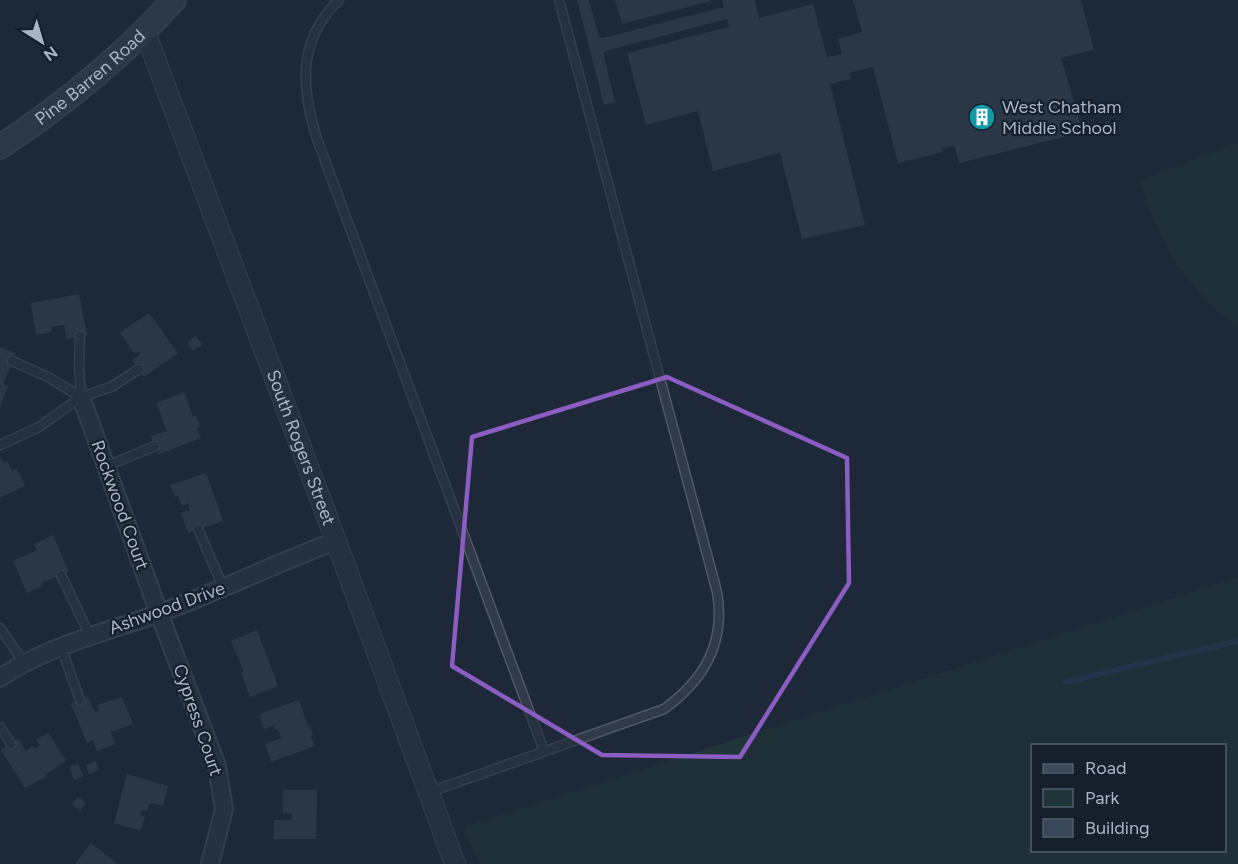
<svg xmlns="http://www.w3.org/2000/svg" width="1238" height="864" font-family="Figtree,sans-serif">
<style>
.green{fill:#1f3639;fill-rule:evenodd}
.lines{fill:none;stroke-linecap:round;stroke-linejoin:round}
.stream{stroke:#2c425f;stroke-width:6}
.building{fill:#384759}
.service-casing{stroke:#4e5867;stroke-width:11}
.minor-casing{stroke:#4e5867;stroke-width:20}
.tertiary-casing{stroke:#4e5867;stroke-width:22}
.secondary-casing{stroke:#4e5867;stroke-width:26}
.service{stroke:#313a48;stroke-width:8}
.minor{stroke:#313a48;stroke-width:16}
.tertiary{stroke:#313a48;stroke-width:20}
.secondary{stroke:#3e495c;stroke-width:22}
.marked{fill:none;stroke:#8b5cc1;stroke-width:4.5;stroke-linejoin:round}
.labels{text-anchor:middle;stroke-width:4.5;stroke-linejoin:round;paint-order:stroke}
.street-label{font-size:18px;fill:#aab5c6;stroke:#16202c}
.poi-label{font-size:18px;fill:#aab5c6;stroke:#16202c;text-anchor:start}
</style>
<rect width="100%" height="100%" fill="#1d2938"/>
<path class="green" d="M1238,142V327L1211,306L1172,259L1148,206L1139,181Z
M1238,577V864H480L464,827ZM1032,746H1224V850H1032Z"/>
<g class="lines">
<path class="stream" d="M1066,682L1238,641"/>
</g>
<path class="building" d="M577,0H589L599,37L603,38L724,7L722,0H755L759,18L813,4L827,57L842,54L838,39L862,32L853,0H1081L1094,50L1061,58L1083,132L959,163L955,146L942,148L943,152L898,163L873,67L849,73L851,79L830,84L865,225L802,239L780,153L713,171L698,111L646,125L627,53L729,27L727,19L605,51L606,52L603,53L615,102L604,105Z
M615,0H710L711,1L622,24Z
M79,294L87,335L67,339L64,325L51,327L52,332L36,335L31,303Z
M149,313L178,353L144,377L132,360L141,354L138,351L135,354L120,333Z
M196,336L202,345L193,351L187,342Z
M0,347L16,353L3,384L8,386L0,407Z
M184,392L193,417L196,416L200,427L197,428L201,438L158,455L151,436L167,431L156,403Z
M0,456L3,463L7,461L12,471L17,469L25,486L0,498Z
M206,473L223,521L188,533L181,513L190,510L188,503L182,506L178,496L175,497L170,485Z
M53,535L69,572L42,582L43,586L27,593L13,561L37,550L34,544Z
M257,630L278,686L250,697L241,673L244,672L231,641Z
M88,697L95,712L99,711L97,705L122,697L133,724L111,732L115,744L97,751L93,740L87,743L71,704Z
M299,700L308,726L310,725L313,735L311,736L315,746L271,762L265,744L281,738L278,729L275,730L274,725L264,729L259,714Z
M48,733L66,761L45,775L46,777L25,788L1,750L18,739L26,751L33,746L35,749L40,745L36,740Z
M96,761L99,770L89,774L86,765Z
M78,764L83,776L74,780L69,767Z
M127,774L168,786L163,806L149,803L147,811L141,810L140,815L145,817L141,831L114,823Z
M283,790H317L316,839H274V820H292V814L283,813Z
M78,797L86,803L80,811L72,804Z
M91,843L118,864H75Z"/>
<g class="lines">
<defs>
<path id="service" d="M339,0C297,40 301,88 317,139L544,751
M80,336L79,367L81,397
M12,361L48,377L81,397
M0,445L39,427L81,397L111,387L139,369
M107,466L155,446
M198,529L223,587
M61,575L90,636
M0,628L25,664
M61,647L80,700
M0,727L11,744
M430,792L664,709C704,680 726,643 717,592L559,0"/>
<path id="minor" d="M81,397L159,613L217,766L224,809L210,864
M0,678C47,646 104,633 157,614C218,592 276,563 336,541"/>
<g id="tertiary">
<path id="s1" d="M145,32L336,541L455,864"/>
</g>
<g id="secondary">
<path id="s2" d="M0,147C63,105 123,56 174,0"/>
</g>
</defs>
<use href="#service" class="service-casing"/>
<use href="#minor" class="minor-casing"/>
<use href="#tertiary" class="tertiary-casing"/>
<use href="#secondary" class="secondary-casing"/>
<use href="#service" class="service"/>
<use href="#minor" class="minor"/>
<use href="#tertiary" class="tertiary"/>
<use href="#secondary" class="secondary"/>
</g>
<path d="M0 0H1238V864H0ZM667,377L847,458L849,583L740,757L602,755L452,666L472,437Z" fill="#1d2938" fill-opacity=".55" fill-rule="evenodd"/>
<path class="marked" d="M667,377L847,458L849,583L740,757L602,755L452,666L472,437Z"/>
<defs>
<symbol id="building-disc" viewBox="-11 -11 22 22"><circle r="9.5" fill="#0f9aa8" stroke="#16202c"/><path d="M-4-6H4V6H1V3H-1V6H-4ZM-2.5-4.3h1.7v1.8h-1.7ZM.8-4.3h1.7v1.8H.8ZM-2.5-1h1.7V.8h-1.7ZM.8-1h1.7V.8H.8Z" fill="#fff"/></symbol>
</defs>
<g fill-rule="evenodd">
<use href="#building-disc" x="967" y="102" width="30" height="30"/>
</g>
<g class="labels">
<g class="street-label">
<text dy="6" stroke="none"><textPath href="#s2" startOffset="114">Pine Barren Road</textPath></text>
<text dy="6" stroke="none"><textPath href="#s1" startOffset="444">South Rogers Street</textPath></text>
<text transform="translate(120 505) rotate(70)" y="6">Rockwood Court</text>
<text transform="translate(167 608) rotate(-20)" y="6">Ashwood Drive</text>
<text transform="translate(198 720) rotate(71)" y="6">Cypress Court</text>
</g>
<g class="poi-label">
<text x="1002" y="113">West Chatham<tspan x="1002" dy="21">Middle School</tspan></text>
</g>
</g>
<rect x="1031" y="744" width="195" height="108" fill="#16202c" stroke="#515c6a" stroke-width="1.5"/>
<rect x="1043" y="764" width="30" height="9" fill="#3e495c" stroke="#515c6a" stroke-width="1.5"/>
<text x="1085" y="774" font-size="18" fill="#aab5c6">Road</text>
<rect x="1043" y="789" width="30" height="18" fill="#1f3639" stroke="#515c6a" stroke-width="1.5"/>
<text x="1085" y="804" font-size="18" fill="#aab5c6">Park</text>
<rect x="1043" y="819" width="30" height="18" fill="#384759" stroke="#515c6a" stroke-width="1.5"/>
<text x="1085" y="834" font-size="18" fill="#aab5c6">Building</text>
<g transform="translate(42 42) rotate(143)" stroke="#16202c" stroke-width="4.5" paint-order="stroke">
<path d="M0-4.5L10 22L0 15L-10 22Z" fill="#aab5c6"/>
<text y="-9" font-size="16" font-weight="bold" text-anchor="middle" fill="#aab5c6">N</text>
</g>
</svg>
